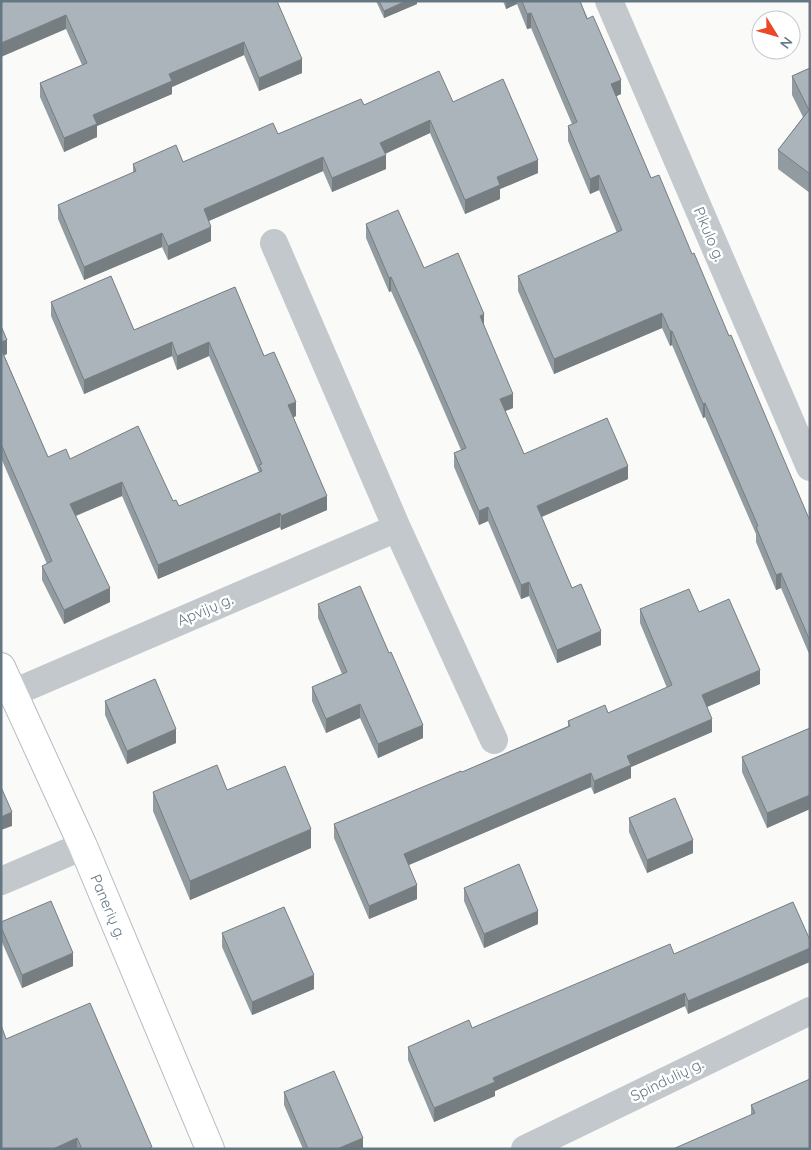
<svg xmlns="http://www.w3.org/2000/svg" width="811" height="1150" font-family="Quicksand,sans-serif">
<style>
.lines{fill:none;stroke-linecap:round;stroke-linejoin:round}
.secondary-casing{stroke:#b5bcc1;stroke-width:30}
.street{stroke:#c3c8cc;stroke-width:28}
.secondary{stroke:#fff;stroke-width:28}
.wall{fill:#929ba0}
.shaded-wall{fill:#777e82}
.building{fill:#aab4ba;stroke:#777e82}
.labels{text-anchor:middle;stroke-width:5;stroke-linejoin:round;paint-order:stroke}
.street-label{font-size:15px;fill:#647884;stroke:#fff}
</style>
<rect width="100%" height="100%" fill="#fafaf8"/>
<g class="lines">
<defs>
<path id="secondary" d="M1,667L83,846L210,1149"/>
</defs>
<use href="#secondary" class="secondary-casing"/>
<path class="street" d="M609,1L810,467
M274,243L397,528L494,740
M13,693L397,528
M1,881L83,846
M525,1149L810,1011"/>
<use href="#secondary" class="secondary"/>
</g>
<path class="wall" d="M1,1H277L302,73L259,91L244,55L172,87V94L97,126V137L64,152L40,97V83L82,65L66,29Z
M376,1H417V4L384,18Z
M503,1H580L621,94L616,96L651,178L692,254L729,336L810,521V656L781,588L776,590L756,542V534L705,417L703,418L672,345L670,346L662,328L554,374L518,291V276L617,233L599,190L590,194L568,141V126L572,124L531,28L527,29L517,4L506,9Z
M810,68V193L778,169V150L803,117L792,95V76Z
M453,102L538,173L500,189V199L465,214L430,133L385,154L386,169L332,192L323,171L209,221L211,241L168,260L162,247L84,280L58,219V205L133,173V164L183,162L278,134L364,105Z
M366,224L424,268L484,327L513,408L505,411L524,454L628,479L541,517L572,588L601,645L557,663L529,596L521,599L488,521L479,525L454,467V453L461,450L420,355L391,291L389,292L366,238Z
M235,287L264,356L296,416L293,417L327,510L281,530L280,527L158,579L122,496L76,516L110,602L64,624L42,580V566L47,564L1,458V326L7,354L4,355L48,457L70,459L173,501L179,506L259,472L209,356L177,370L172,356L84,394L51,316V302L134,330Z
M318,604L423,738L378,758L360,718L326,733L312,701V687L342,674L318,618Z
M640,609L699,612L760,684L707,707L712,732L631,767V778L594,794L591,787L409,865L417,899L369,919L334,838V824L462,772L568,726V721L608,713L667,688L640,623Z
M105,701L176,743L127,764L105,715Z
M810,728V809L767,828L742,772V757Z
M227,790L311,848L190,900L153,811V792Z
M629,818L693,853L647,873L629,832Z
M464,888L538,924L484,948L464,901Z
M793,902L688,1014L685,1006L495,1091V1096L434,1122L408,1060V1047L472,1028L674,954Z
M1,922L73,966L22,988L1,940Z
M222,933L314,989L252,1015L222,947Z
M1,1025L6,1039L152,1149H1Z
M284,1092L363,1149H303L284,1105Z
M751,1105L810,1149L751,1115Z"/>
<path class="shaded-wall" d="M406,1H417V4L384,18V11Z
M506,1H517V4L506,9Z
M531,13V28L527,29V14Z
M66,15V29L1,57V43Z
M244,42V55L172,87V94L97,126V137L64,152V138L93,115L169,74Z
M302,59V73L259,91V78Z
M621,80V94L611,99V84Z
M430,120V133L380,156V143Z
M386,155V169L332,192V178Z
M323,157V171L204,223V209Z
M538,160V173L500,189V199L465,214V200L497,177Z
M599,175V190L590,194V179Z
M211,227V241L168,260V246Z
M162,233V247L84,280V267Z
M391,277V291L389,292V278Z
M662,313V328L554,374V359Z
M484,314V328L480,316Z
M670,331H672V345L670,346Z
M7,340V354L1,357V342Z
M172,342V356L84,394V380Z
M209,342V356L177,370V356Z
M513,394V408L500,413V399Z
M296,402V416L288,420V405Z
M705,403V417L703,418V404Z
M628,466V479L537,519V506Z
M122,482V496L70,518V504Z
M327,496V510L281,530V516Z
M488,507V521L479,525V511Z
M280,513V527L158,579V565Z
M781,573V588L776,590V575Z
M529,582V596L521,599V585Z
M110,588V602L64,624V610Z
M601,631V645L557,663V650Z
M760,670V684L702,709V695Z
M360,704V718L326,733V719Z
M712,719V732L631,767V778L594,794V781L627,756Z
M423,725V738L378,758V744Z
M176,729V743L127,764V751Z
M591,773V787L404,867V854Z
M810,795V809L767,828V813Z
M12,812V826L1,830V817Z
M311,829V848L190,900V881Z
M693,840V853L647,873V860Z
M417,885V899L369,919V906Z
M538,911V924L484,948V934Z
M810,948V962L688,1014V1001Z
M73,953V966L22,988V975Z
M314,975V989L252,1015V1002Z
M685,993V1006L495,1091V1096L434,1122V1108L493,1078Z
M77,1138V1149H53Z
M363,1138V1149H337Z"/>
<path class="building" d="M1,1H277L302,59L259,78L244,42L169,74L172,81L93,115L97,124L64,138L40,83L87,63L66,15L1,43Z
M379,1H406L384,11Z
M522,1H580L587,19L593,16L621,80L611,84L651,178L659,175L692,254L694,253L729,336L731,335L810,521V641L781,573L776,575L756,527L758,526L705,403L703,404L672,331H670L662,313L554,359L518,276L622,230L599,175L590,179L568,126L577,122L531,13L527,14Z
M810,68V174L778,150L809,110L792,76Z
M439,71L453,102L503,79L538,160L497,177L500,185L465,200L430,120L380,143L386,155L332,178L323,157L204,209L211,227L168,246L162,233L84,267L58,205L136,171L133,164L176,145L183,162L273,123L278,134L361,99L364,105Z
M398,210L424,268L458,253L484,314L480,316L513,394L500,399L524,454L607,418L628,466L537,506L572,588L581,584L601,631L557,650L529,582L521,585L488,507L479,511L454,453L466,448L420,342L391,277L389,278L366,224Z
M111,276L134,330L235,287L264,356L274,352L296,402L288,405L327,496L281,516L280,513L158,565L122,482L70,504L110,588L64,610L42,566L52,561L1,444V349L48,457L66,449L70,459L138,426L173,501L176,500L179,506L262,471L259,465L262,464L209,342L177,356L172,342L84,380L51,302Z
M1,326L7,340L1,342Z
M360,586L389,653L391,652L423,725L378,744L360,704L326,719L312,687L347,672L318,604Z
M689,589L699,612L729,599L760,670L702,695L712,719L627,756L631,765L594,781L591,773L404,854L417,885L369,906L334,824L461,771L462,772L570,726L568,721L605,705L608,713L672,685L640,609Z
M155,679L176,729L127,751L105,701Z
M810,728V795L767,813L742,757Z
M217,765L227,790L285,766L311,829L190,881L153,792Z
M1,787L12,812L1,817Z
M675,798L693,840L647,860L629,818Z
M519,864L538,911L484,934L464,888Z
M51,901L73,953L22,975L1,927V922Z
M793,902L810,940V948L688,1001L685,993L493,1078L495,1082L434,1108L408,1047L469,1020L472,1028L670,944L674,954Z
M284,907L314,975L252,1002L222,933Z
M90,1003L152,1147L148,1149H82L77,1138L53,1149H2L1,1147V1025L6,1039Z
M334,1071L363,1138L337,1149H308L284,1092Z
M810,1079V1149H673L755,1113L751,1105Z"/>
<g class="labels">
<g class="street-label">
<text transform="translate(709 234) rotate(67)" y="5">Pikulo g.</text>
<text transform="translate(205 610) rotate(-23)" y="5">Apvijų g.</text>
<text transform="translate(108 907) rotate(67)" y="5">Panerių g.</text>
<text transform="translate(667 1080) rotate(-26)" y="5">Spindulių g.</text>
</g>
</g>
<rect width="811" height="1150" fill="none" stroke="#647884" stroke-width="5"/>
<g transform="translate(776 35) rotate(127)"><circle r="24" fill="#ffffff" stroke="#c1c9ce"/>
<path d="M0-4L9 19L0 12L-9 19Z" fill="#e94928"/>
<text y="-8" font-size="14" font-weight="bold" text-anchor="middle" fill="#647884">N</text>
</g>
</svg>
